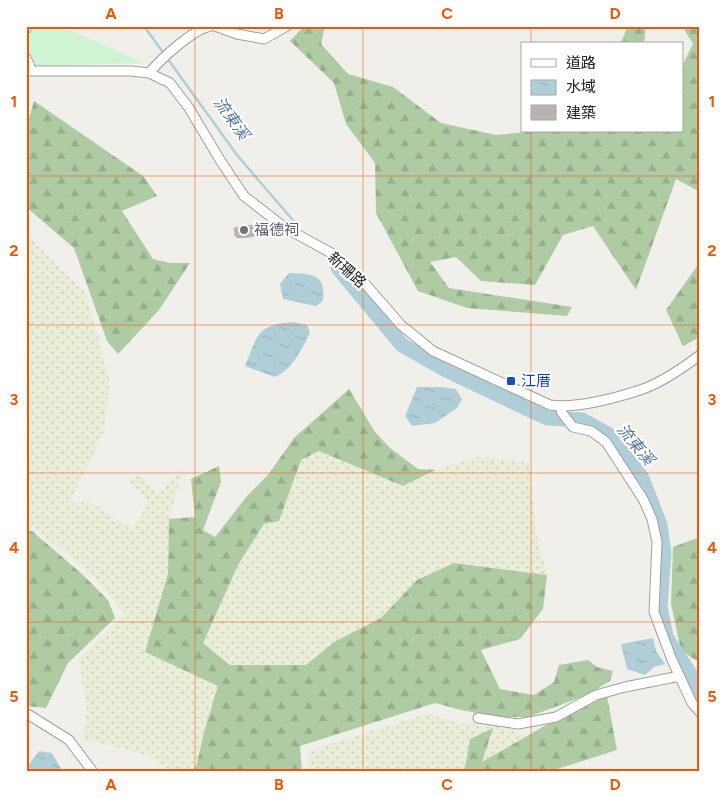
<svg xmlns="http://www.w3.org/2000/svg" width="726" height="798" font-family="Figtree,'Noto Sans TC',sans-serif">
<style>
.farmland{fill:url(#farmland-dots)}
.forest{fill:url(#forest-firs)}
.park{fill:#cef4d2}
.water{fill:url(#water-ripples)}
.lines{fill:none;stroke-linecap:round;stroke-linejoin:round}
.stream{stroke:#b0ced8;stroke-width:2.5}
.river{stroke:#b0ced8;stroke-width:15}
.building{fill:#bab4b0;stroke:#c1b7ae;filter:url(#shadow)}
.minor-casing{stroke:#9f9f9f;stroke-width:11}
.minor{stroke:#fff;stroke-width:9}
.grid{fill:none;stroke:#e8590c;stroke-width:1;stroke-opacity:0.55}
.worship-dot{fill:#6b7280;stroke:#fff;stroke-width:2}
.transit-dot{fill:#1a4fb4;stroke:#fff;stroke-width:2}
.labels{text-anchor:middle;stroke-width:4.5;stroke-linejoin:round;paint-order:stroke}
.worship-label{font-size:15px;fill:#5b616d;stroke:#fff;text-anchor:start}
.street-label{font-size:15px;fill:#222;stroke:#fff}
.transit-label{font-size:15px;fill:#164399;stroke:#fff;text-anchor:start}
.water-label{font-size:16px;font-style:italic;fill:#55789f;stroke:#fff}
.neatline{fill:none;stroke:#e8590c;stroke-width:2}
.grid-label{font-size:16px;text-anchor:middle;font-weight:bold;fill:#e8590c}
</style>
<defs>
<pattern id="farmland-dots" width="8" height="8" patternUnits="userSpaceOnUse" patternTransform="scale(1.25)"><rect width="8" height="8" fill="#eaedd8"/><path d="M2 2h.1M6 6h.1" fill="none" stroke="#c8cbb9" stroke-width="1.8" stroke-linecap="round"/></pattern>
<pattern id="forest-firs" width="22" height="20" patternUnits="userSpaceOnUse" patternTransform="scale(1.25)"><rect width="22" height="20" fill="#aecba4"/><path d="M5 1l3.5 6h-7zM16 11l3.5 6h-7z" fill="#95ae8d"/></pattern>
<pattern id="water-ripples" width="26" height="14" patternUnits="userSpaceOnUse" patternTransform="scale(1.25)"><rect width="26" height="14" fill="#b0ced8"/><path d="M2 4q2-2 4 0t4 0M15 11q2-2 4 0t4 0" fill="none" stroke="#97b1b9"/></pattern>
<filter id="shadow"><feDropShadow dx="2" dy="3.5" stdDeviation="0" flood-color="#0004"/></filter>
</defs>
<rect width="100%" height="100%" fill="#f1efea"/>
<path class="farmland" d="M26,234L86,294L110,381L104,431L70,503L87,501L132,529L149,502L129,481L136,474L158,493L183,468L169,519L168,574L218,686L204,732L197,764L191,772H173L146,755L82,739L87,707L78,660L124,614L88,570L26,523Z
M319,451L402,486L435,470L479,457L529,462L536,530L547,575L454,563L417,580L381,618L334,642L306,665H230L203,643L238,565L264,524L279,521L301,460Z
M428,713L458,723L500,724L526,736L481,763L470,739L466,763L463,772H310L308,770V753L320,747Z"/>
<path class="forest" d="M304,26H325L321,44L348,74L393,87L441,123L496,135L537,131H682V66L693,44L682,26H700V192L676,179L636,290L593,226L563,235L535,285L481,281L456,257L430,262L449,288L572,307L567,316L467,308L418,291L376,213L375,163L346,124L334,83L290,41Z
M628,26H646L644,44H620Z
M34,101L143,176L157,196L122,211L153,259L170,263H190L159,310L118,354L107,341L74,248L26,207V130Z
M700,262V337L683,346L666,310Z
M349,389L375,432L390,448L418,469L435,470L403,486L319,451L301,460L279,521L264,524L238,565L203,643L230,665H306L334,642L381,618L417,580L454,563L547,575L543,609L520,639L481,650L500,689L534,695L554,682L559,665L588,660L597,667L613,671L610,681L587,695L528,717H497L461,710L435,703L300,746L302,772H191L197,764L204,732L218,686L145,652L168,574L169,519L195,517L191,479L219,466L221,482L203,530L215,537L247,496L268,475L294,438Z
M26,531H32L83,575L108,600L115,618L68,663L46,708L26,706Z
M700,537V661L695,660L681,650L671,604L673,547Z
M607,696L617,750L548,772H463L466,763L470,739L493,728L482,762L546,725Z"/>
<path class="park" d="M34,26H61L144,63L26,66V41Z"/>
<path class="water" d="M289,273C310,274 327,273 323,301L316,306L283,299L280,284Z
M293,322L307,325L310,333C301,350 293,369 275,377L245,366C258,335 256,325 293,322Z
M417,387H442L456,389L462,399L457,408L435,423L412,426L405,416Z
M653,638L656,651L665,664L654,667L645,675L627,669L621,644Z
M39,751L52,753L63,772H26V768Z"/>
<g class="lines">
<path class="stream" d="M144,26L237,155L297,225"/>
<path class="river" d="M338,268L402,345L446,370L547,418L582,420L608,434L642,478L660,525L664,553L660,607L666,637L689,672L700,697"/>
</g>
<path class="building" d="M252,225L254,232L235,236L234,228Z"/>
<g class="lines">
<defs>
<path id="minor" d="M215,26L237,34L264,39L287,26
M26,29L27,26
M26,58L32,71
M26,71H131L149,73L170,83L189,108L220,160L244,196L284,227L331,253L360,278L401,325L433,351L550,405C575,409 616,398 640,390C659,384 684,367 700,355
M149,73C161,59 193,29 211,26
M560,406L562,413L573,427L591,431L606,442L643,499L652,519L657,542L654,612L672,660L692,703L700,712
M26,713L69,740L93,772
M478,718L518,724L556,717L596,695L625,687L680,676"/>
</defs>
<use href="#minor" class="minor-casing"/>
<use href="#minor" class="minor"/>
</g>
<path class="grid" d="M195,26V772M363,26V772M531,26V44M531,131V772M26,176H700M26,325H700M26,473H700M26,622H700"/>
<circle class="worship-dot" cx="244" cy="230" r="5"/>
<rect class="transit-dot" x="506" y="376" width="10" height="10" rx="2.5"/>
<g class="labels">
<g class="worship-label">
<text x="254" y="235">福德祠</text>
</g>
<g class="street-label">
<text transform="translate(347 270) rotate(42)" y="5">新珊路</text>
</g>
<g class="transit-label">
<text x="521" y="386">江厝</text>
</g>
<g class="water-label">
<text transform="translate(232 118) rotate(54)" y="6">流東溪</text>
<text transform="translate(636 444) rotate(50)" y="6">流東溪</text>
</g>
</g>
<rect width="726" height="798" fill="none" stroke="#ffffff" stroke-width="55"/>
<rect x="521" y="42" width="162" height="90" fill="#ffffff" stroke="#a7a7a7"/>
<rect x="531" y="59" width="25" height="8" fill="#ffffff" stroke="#a7a7a7"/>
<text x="566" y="68" font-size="15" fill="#222222">道路</text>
<rect x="531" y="80" width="25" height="15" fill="url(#water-ripples)" stroke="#a7a7a7"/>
<text x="566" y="92" font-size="15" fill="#222222">水域</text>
<rect x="531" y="105" width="25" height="15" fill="#bab4b0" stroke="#a7a7a7"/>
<text x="566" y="118" font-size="15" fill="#222222">建築</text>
<rect x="28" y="28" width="670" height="742" class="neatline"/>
<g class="grid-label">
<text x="111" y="19">A</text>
<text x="279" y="19">B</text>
<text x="447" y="19">C</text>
<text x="615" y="19">D</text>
<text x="14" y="107">1</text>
<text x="712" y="107">1</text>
<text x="14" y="256">2</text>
<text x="712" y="256">2</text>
<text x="14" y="405">3</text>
<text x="712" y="405">3</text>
<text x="14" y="553">4</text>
<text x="712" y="553">4</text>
<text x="14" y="702">5</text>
<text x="712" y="702">5</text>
<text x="111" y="790">A</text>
<text x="279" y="790">B</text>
<text x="447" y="790">C</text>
<text x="615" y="790">D</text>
</g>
</svg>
